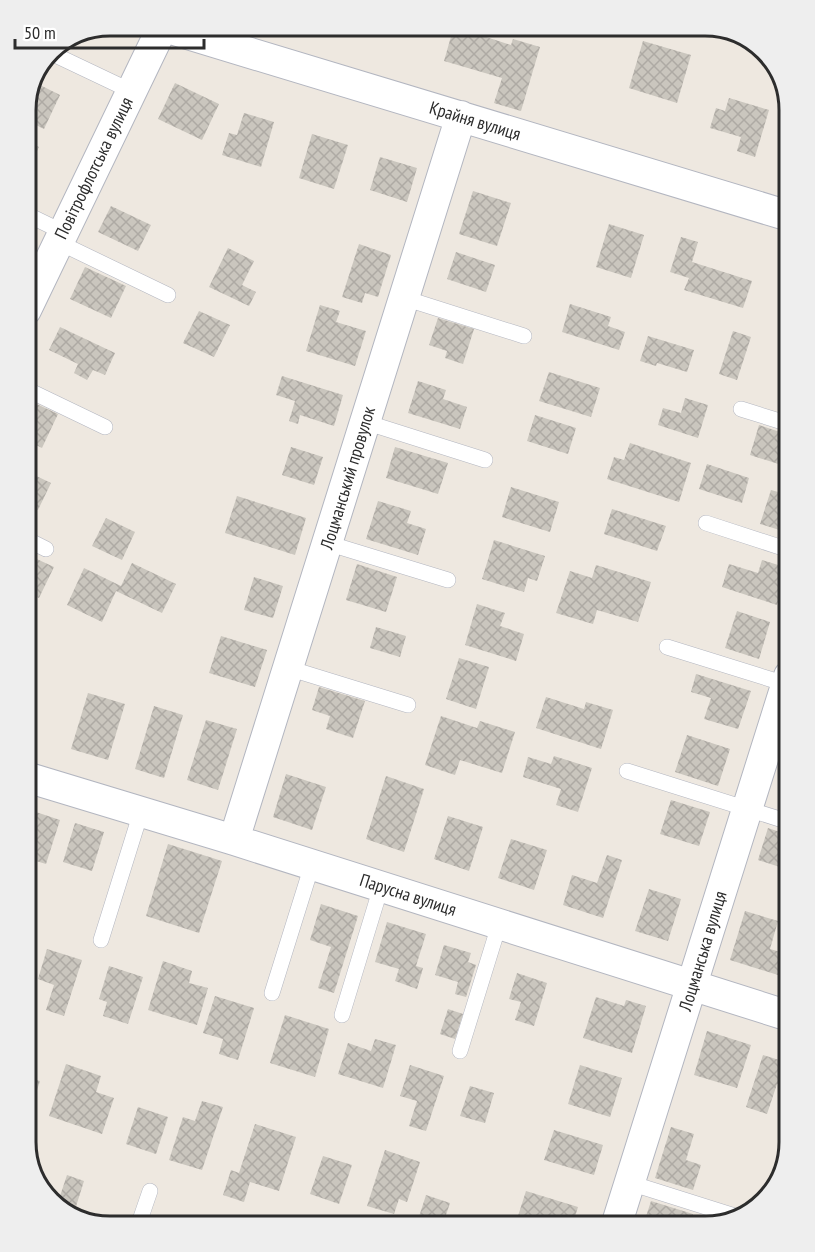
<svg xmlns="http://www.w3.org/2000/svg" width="815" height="1252" font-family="'PT Sans Narrow',sans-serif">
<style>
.building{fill:url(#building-cross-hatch)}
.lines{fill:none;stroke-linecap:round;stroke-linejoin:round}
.lane-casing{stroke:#b3b6c0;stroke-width:16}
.street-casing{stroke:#b3b6c0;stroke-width:32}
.lane{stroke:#fff;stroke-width:15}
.street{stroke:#fff;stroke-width:30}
.labels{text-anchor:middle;stroke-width:4.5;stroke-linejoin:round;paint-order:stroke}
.street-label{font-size:18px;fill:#2d2d2d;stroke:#fff}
.rim{fill:none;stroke:#2d2d2d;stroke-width:3}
</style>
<defs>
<pattern id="building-cross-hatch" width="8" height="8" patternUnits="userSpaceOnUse" patternTransform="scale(1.5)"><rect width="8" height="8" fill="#cac6be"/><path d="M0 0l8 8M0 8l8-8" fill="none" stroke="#aeaaa4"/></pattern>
</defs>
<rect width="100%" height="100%" fill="#eee8e0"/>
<path class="building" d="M454,26H480L486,27L483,36L511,45L513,39L540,47L521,111L494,103L502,78L444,61Z
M643,41L691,55L677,103L629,88Z
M36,83L60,95L44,129L26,120V104Z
M175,83L219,104L202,140L158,119Z
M729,98L769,110L755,157L737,151L741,137L710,128L716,108L725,111Z
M244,113L274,122L261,167L222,155L229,133L237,135Z
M312,134L348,145L334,189L299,178Z
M26,141L39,147L26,174Z
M380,157L417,168L407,202L370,190Z
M473,191L511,203L497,246L459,234Z
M111,206L151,225L138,251L98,232Z
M609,224L644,235L631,278L596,267Z
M681,237L698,242L692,262L752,281L743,308L684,290L689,278L670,272Z
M359,244L391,255L378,297L365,293L362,303L342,297Z
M228,248L254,261L242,285L256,292L249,306L209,287Z
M456,252L495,265L486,292L447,279Z
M85,267L126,286L111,318L70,299Z
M570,304L611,317L608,326L625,332L619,350L562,332Z
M320,305L340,311L336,322L366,331L355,366L306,351Z
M199,311L230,325L214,357L183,343Z
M438,318L474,329L463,364L445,358L447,351L429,345Z
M60,327L115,353L105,375L93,370L87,380L74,373L78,364L49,350Z
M733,331L751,337L737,380L719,374Z
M648,336L694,350L687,372L657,363L656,366L640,361Z
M787,354H789V377L780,375Z
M549,372L600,388L591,417L539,401Z
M282,376L343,395L334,426L300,415L298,424L289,421L295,401L276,395Z
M418,381L446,390L443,399L467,407L460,429L408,413Z
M685,398L708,405L698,438L658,425L663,408L681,413Z
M26,399L58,414L42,448L26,440Z
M535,415L576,428L568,454L527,441Z
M759,425L789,435L788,467L750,455Z
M630,443L691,463L679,502L607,479L614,457L624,460Z
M291,447L323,457L314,485L282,475Z
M395,447L448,463L438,494L386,478Z
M707,464L749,478L742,503L699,489Z
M26,471L51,483L38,510L26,505Z
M511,487L559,502L550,532L502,517Z
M771,490L789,495V533L760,524Z
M237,496L306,518L295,555L225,533Z
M378,501L411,511L407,523L426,529L418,555L366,539Z
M612,509L666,526L657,551L604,534Z
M106,518L135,532L122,560L92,546Z
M494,540L545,556L537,581L528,578L524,592L482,579Z
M26,554L54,567L39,598L26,592Z
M762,560L788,568L777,605L722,587L729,564L758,573Z
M132,563L176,584L162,613L116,591L102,622L67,605L84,568L121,586Z
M357,564L397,577L386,612L346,600Z
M596,565L651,582L638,622L597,610L593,624L556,613L570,571L592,578Z
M254,577L283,586L273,618L244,610Z
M477,604L505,613L500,626L524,634L516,661L465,645Z
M737,611L770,622L759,659L725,648Z
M376,627L406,636L400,657L370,648Z
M221,636L267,650L255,687L209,673Z
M26,658L35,660L26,690Z
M459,658L489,667L476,709L446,699Z
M696,674L751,691L738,729L704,719L711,698L691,692Z
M319,687L365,701L353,738L326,729L330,716L312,710Z
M26,691L37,694L26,730Z
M88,693L125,704L108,760L71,749Z
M546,697L584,709L586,702L613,710L601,749L536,728Z
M154,706L183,715L164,778L135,769Z
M441,716L477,728L480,721L515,732L502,773L460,760L455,775L425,765Z
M206,720L237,729L218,790L187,780Z
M687,735L730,749L718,786L675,772Z
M554,756L592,768L578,812L556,805L561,789L523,777L528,757L551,764Z
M286,774L326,787L312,830L273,817Z
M386,776L424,789L404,852L366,839Z
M671,800L710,812L699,846L660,834Z
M33,811L60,820L46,864L26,858V835Z
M448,816L483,827L469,871L434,859Z
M75,823L104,832L92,871L63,862Z
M768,828L789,835V870L758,860Z
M511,839L547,850L534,890L498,878Z
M168,844L222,861L199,933L146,916Z
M607,855L622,860L603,918L563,905L572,875L597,883Z
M649,889L681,899L668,941L635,931Z
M321,904L358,916L334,993L318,988L331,947L310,940Z
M745,911L778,921L770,949L784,953L778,975L730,960Z
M387,922L426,934L416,966L423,968L417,989L395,981L399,969L375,962Z
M444,945L471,953L468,962L476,965L466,997L455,994L458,982L435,975Z
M47,949L82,960L64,1016L46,1010L54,985L38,979Z
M163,961L192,971L189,983L208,988L197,1025L148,1010Z
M109,966L143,977L128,1024L103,1016L107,1002L99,999Z
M517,973L547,983L534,1026L515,1020L521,1002L509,999Z
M215,996L254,1008L238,1060L219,1054L223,1039L203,1033Z
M596,997L624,1006L626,1000L646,1006L632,1053L583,1038Z
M448,1009L463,1014L455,1039L440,1034Z
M285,1015L329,1029L315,1077L270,1063Z
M707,1031L751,1045L737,1088L694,1075Z
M375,1039L396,1045L383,1088L338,1074L348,1043L371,1051Z
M763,1055L789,1063V1087L777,1084L767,1114L746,1107Z
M66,1064L101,1076L96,1092L114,1098L102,1134L49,1116Z
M410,1065L444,1076L426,1131L409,1126L417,1101L400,1096Z
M580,1065L622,1078L610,1117L568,1104Z
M26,1076L40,1081L29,1114L26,1113Z
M470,1086L494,1093L485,1123L460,1116Z
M202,1101L223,1107L202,1170L169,1160L183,1117L195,1121Z
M138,1107L168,1117L156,1154L126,1144Z
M255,1124L296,1137L279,1191L250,1182L244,1202L223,1195L231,1170L239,1173Z
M671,1127L694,1134L686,1160L701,1165L693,1190L655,1178Z
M554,1130L603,1145L594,1175L544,1160Z
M385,1150L420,1162L407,1202L399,1199L394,1214L367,1206Z
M323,1156L352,1165L339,1204L310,1194Z
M67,1175L84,1181L73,1216L63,1212L57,1205Z
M526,1191L578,1207L572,1226H552L518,1216Z
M426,1195L450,1203L446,1215L466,1222L465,1226H416Z
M651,1201L693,1214L689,1226H643Z
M92,1217L120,1226H105L91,1221Z"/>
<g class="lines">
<defs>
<path id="lane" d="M51,53L131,91
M26,214L63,232
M58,242L168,295
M404,298L524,336
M26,389L105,427
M741,409L789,424
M365,422L485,460
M706,523L789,550
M26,539L46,549
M327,543L448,580
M667,647L789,685
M288,668L408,705
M627,771L789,822
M101,940L141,812
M272,993L312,865
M342,1015L381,887
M460,1051L499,925
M630,1183L741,1218
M138,1226L150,1191"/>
<path id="street" d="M161,26L789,216
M26,310L163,26
M26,777L234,840L789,1016
M234,840L461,116
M616,1226L789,676"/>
</defs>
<use href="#lane" class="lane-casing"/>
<use href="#street" class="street-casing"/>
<use href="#lane" class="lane"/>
<use href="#street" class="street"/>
</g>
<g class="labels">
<g class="street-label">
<text transform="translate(475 121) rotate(17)" y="6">Крайня вулиця</text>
<text transform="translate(94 168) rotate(-64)" y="6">Повітрофлотська вулиця</text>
<text transform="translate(348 478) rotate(-73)" y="6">Лоцманський провулок</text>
<text transform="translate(408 895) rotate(18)" y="6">Парусна вулиця</text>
<text transform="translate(703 951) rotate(-73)" y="6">Лоцманська вулиця</text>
</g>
</g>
<path d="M0 0H815V1252H0ZM110 36H705A74 74 0 0 1 779 110V1142A74 74 0 0 1 705 1216H110A74 74 0 0 1 36 1142V110A74 74 0 0 1 110 36Z" fill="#eee" fill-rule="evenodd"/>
<path class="rim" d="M110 36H705A74 74 0 0 1 779 110V1142A74 74 0 0 1 705 1216H110A74 74 0 0 1 36 1142V110A74 74 0 0 1 110 36Z"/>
<path d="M15 39v9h189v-9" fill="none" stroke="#2d2d2d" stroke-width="3"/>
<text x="24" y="39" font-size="18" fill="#2d2d2d" stroke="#ffffff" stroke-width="4.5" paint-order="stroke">50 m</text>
</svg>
